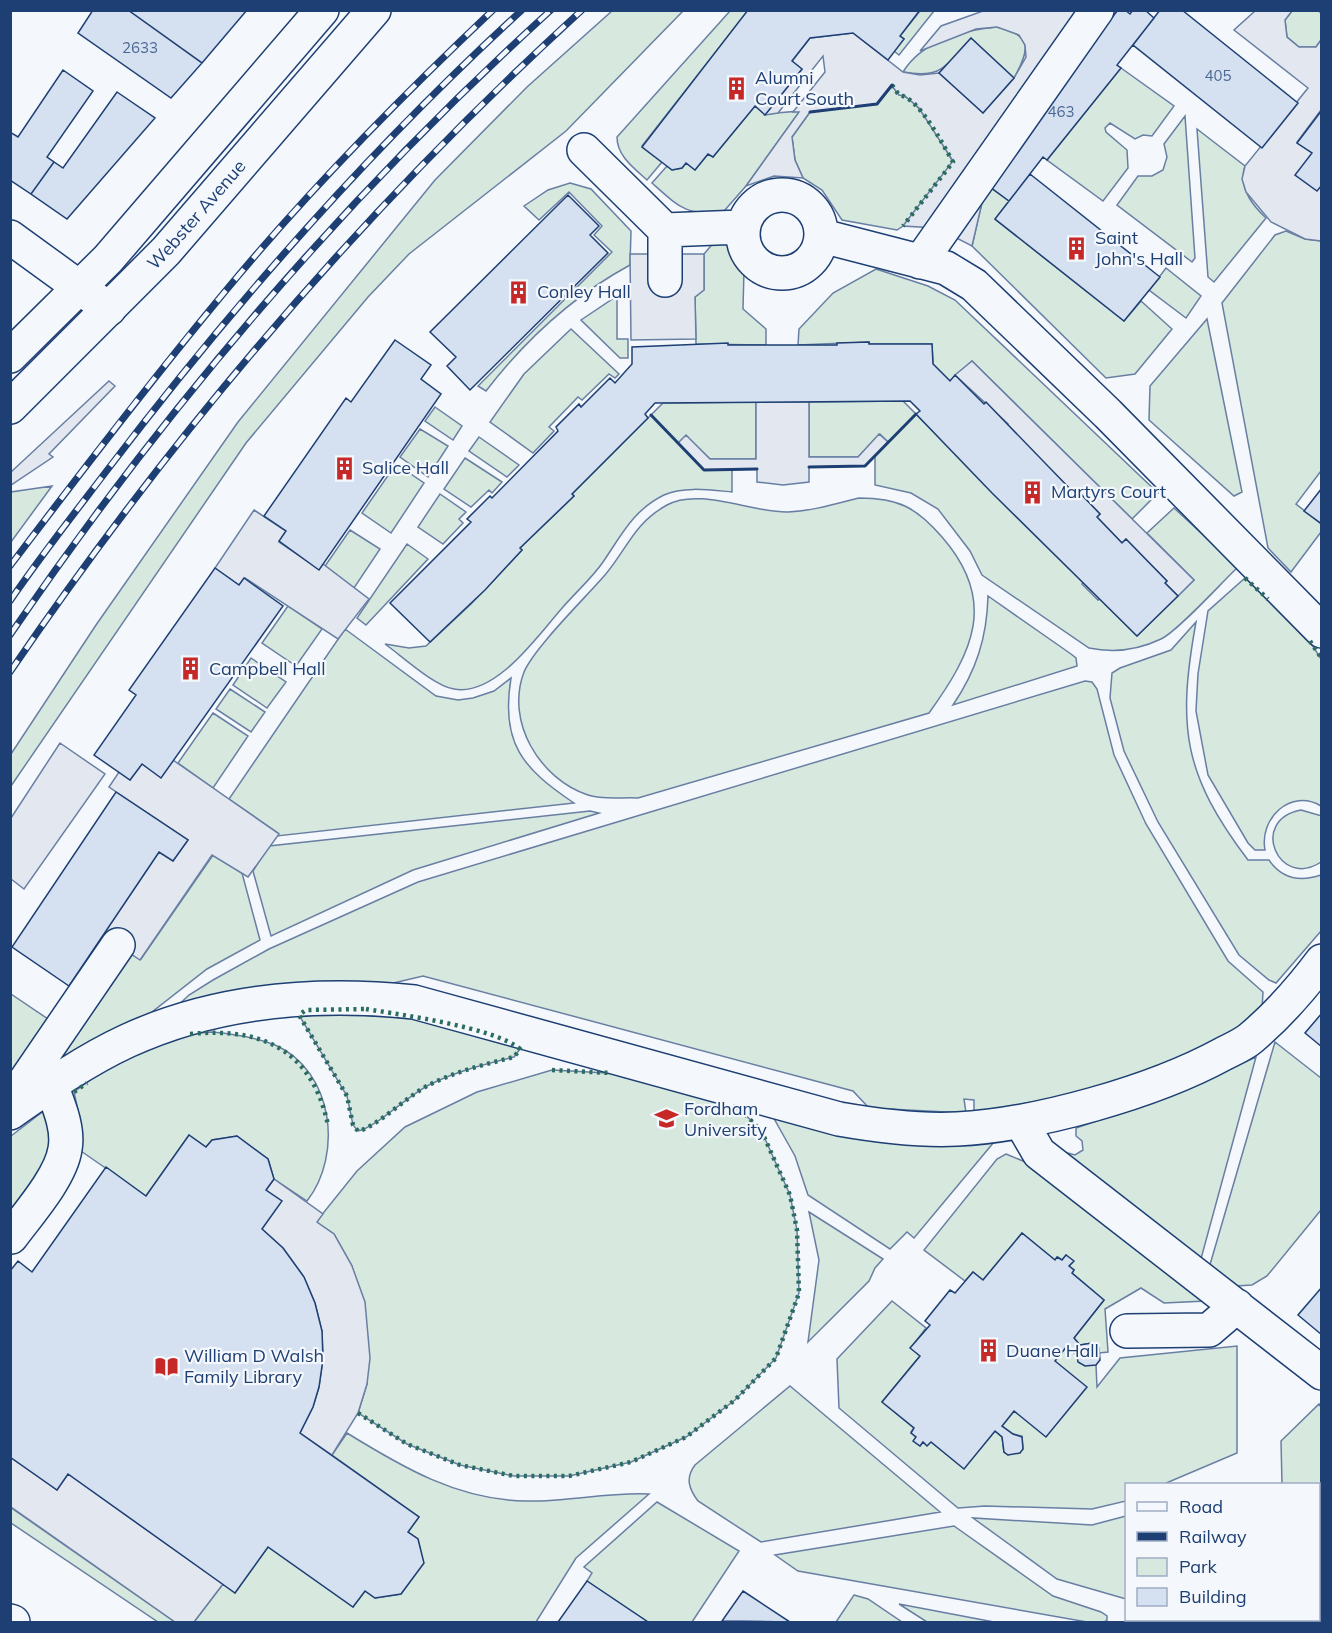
<svg xmlns="http://www.w3.org/2000/svg" width="1332" height="1633" font-family="Mulish,sans-serif">
<style>
.green{fill:#d7e8df;stroke:#687fa3;stroke-width:1.5}
.parking{fill:#e3e8f0;stroke:#687fa3;stroke-width:1.5}
.building{fill:#d5e0f0;stroke:#1d3f73;stroke-width:1.5}
.lines{fill:none;stroke-linecap:round;stroke-linejoin:round}
.minor-casing{stroke:#1d3f73;stroke-width:36}
.major-casing{stroke:#1d3f73;stroke-width:36}
.minor{stroke:#f4f7fb;stroke-width:33}
.major{stroke:#f4f7fb;stroke-width:33}
.rail-casing{stroke:#1d3f73;stroke-width:7}
.rail{stroke:#f4f7fb;stroke-width:4.5;stroke-dasharray:14;stroke-linecap:butt}
.hedge{stroke:#2c6c60;stroke-width:4.5;stroke-dasharray:3 4.5;stroke-linecap:butt}
.wall{stroke:#1d3f73;stroke-width:3}
.labels{text-anchor:middle;stroke-width:4.5;stroke-linejoin:round;paint-order:stroke}
.number-label{font-size:15px;fill:#4b6792}
.poi-label{font-size:18px;fill:#1d3f73;stroke:#f4f7fb;text-anchor:start}
.street-label{font-size:18px;fill:#1d3f73;stroke:#f4f7fb}
</style>
<rect width="100%" height="100%" fill="#f4f7fb"/>
<path class="green" d="M612,11H683L566,131L409,254L368,297L246,443L11,786V754L96,625L238,422L435,180L527,87Z
M730,11H748L642,146L662,162L647,180C634,168 617,156 617,137Z
M920,11H934L899,55L894,51L904,39L900,36Z
M1292,11H1318L1321,13V40L1316,47H1299L1287,37L1285,20Z
M997,27C1034,35 1029,51 1014,78L971,38C945,66 943,79 903,72C922,41 963,30 997,27Z
M1121,68L1174,106L1152,136L1143,135L1135,139L1110,123L1105,128L1106,132L1127,150L1128,168L1103,201L1047,160Z
M892,85L899,95C919,97 943,145 953,162L903,226L897,230L842,220L822,190L803,178L795,160L792,137L810,112L877,104Z
M755,106L765,114L800,111L746,186L724,211C687,217 679,207 652,183L667,166L672,170L682,168L686,163L695,170L708,154L713,157Z
M1185,116L1195,258L1192,262L1117,205L1138,176H1152L1163,170L1167,157L1164,144Z
M1197,129L1245,166C1238,186 1251,204 1266,218L1214,282L1208,277Z
M989,172L990,187L1009,201L995,219L1124,321L1141,301L1172,329L1135,374L1106,378L972,246Z
M570,183L591,189L631,231L630,265C573,296 526,339 486,391L478,386L612,252L594,235L602,226L569,192L539,220L524,206L548,190Z
M1286,231L1305,239L1321,241V471L1296,504L1321,524V532L1291,572L1268,548L1222,303L1275,235Z
M715,241L731,243L744,270L743,309L766,329V345L696,344L695,297L704,290V254Z
M1166,268L1201,296L1186,318L1149,290Z
M876,269L928,286L955,300L1158,493L1132,519L972,361L950,381L933,364L932,344H869V342L798,345L799,329L833,293Z
M617,296V339H628V358H620L581,320Z
M1207,319L1242,492L1234,496L1149,420L1150,386Z
M571,329L619,374L615,378L609,374L582,400L578,397L549,427L554,431L533,453L490,422L524,374Z
M903,401L1084,582L1082,584L1098,600L1100,599L1137,636L1194,580L1147,533L1174,508L1238,567C1223,581 1176,633 1161,639C1138,650 1113,653 1089,648L982,575L970,551L938,509L911,493L875,485V455L888,442L880,434L858,457H809V402Z
M756,402V459H710L686,436L704,470H732V492C711,490 683,486 664,495C633,510 621,536 603,562C592,578 576,592 563,607C539,634 496,697 454,689C434,686 402,656 385,644L409,648L426,646L471,604L522,550L520,548L574,496L572,494L663,403Z
M435,407L462,426L453,440L425,421Z
M420,429L448,446L428,477L400,457Z
M479,437L519,465L507,477L469,451Z
M465,458L502,482L492,493L489,490L471,507L444,489Z
M396,464L424,483L391,533L362,513Z
M52,486L11,542V492Z
M440,494L466,512L459,519L463,523L443,544L418,527Z
M859,498C898,498 916,507 942,537C998,601 973,652 929,713L638,798C623,797 602,800 588,795C540,779 505,722 524,672C534,648 586,597 605,575C628,548 633,524 667,505C699,487 752,513 788,512C812,511 835,504 859,498Z
M350,530L380,549L354,588L325,566Z
M407,544L428,559L366,625L357,618Z
M1245,578L1306,635L1321,659V806C1291,788 1259,818 1265,850H1255L1248,843L1208,775L1196,711L1198,674L1208,611Z
M988,596L1071,654L1076,658L1077,666L953,705C976,671 987,638 988,596Z
M288,606L322,629L296,666L262,643Z
M1196,622C1177,727 1183,774 1248,860H1269C1282,879 1300,882 1321,875V931L1276,983L1269,980L1239,955L1158,822L1124,751L1110,698L1112,673L1120,668L1171,650Z
M345,629L436,696L458,700L473,698L494,691L511,678C500,743 523,769 574,803L277,836L278,833L229,799Z
M251,658L286,682L267,708L233,685Z
M1085,681L1092,682L1097,689L1114,755L1146,824L1228,961L1263,992L1262,1009L1245,1029L1122,1085L974,1113V1100L964,1099L966,1113L869,1108L853,1091L423,976L385,985L331,982L278,984L223,995L172,1011L189,995L213,980L269,949L418,882Z
M230,689L265,712L251,732L216,709Z
M213,713L248,736L213,788L178,763Z
M1301,810L1322,816L1321,862C1279,890 1248,820 1301,810Z
M590,811L599,813L413,870L271,936L253,871L269,846Z
M213,855L242,873L260,940L207,969L143,1019L62,1061L58,1055L131,954L141,959Z
M11,994L48,1019L11,1072Z
M306,1010L415,1017L513,1043L520,1049L514,1057C486,1064 457,1071 431,1084C409,1094 376,1128 358,1131L353,1125L347,1096L299,1015Z
M212,1032C233,1034 255,1037 275,1045C334,1071 343,1155 307,1201L274,1179L268,1159L237,1136L212,1140L206,1147L189,1135L146,1196L78,1149L80,1120L74,1092L105,1069L175,1035Z
M1275,1042L1321,1078V1210L1267,1276L1252,1285L1236,1286L1209,1268Z
M1256,1057L1199,1266L1060,1159L1068,1153L1075,1155L1083,1150L1082,1141L1076,1136V1128L1167,1097Z
M552,1070L625,1074L739,1108L762,1132L790,1195L797,1230L799,1293L776,1358L735,1400L686,1437L631,1462L569,1476H514L460,1465L407,1444L358,1413L367,1384L352,1266L334,1234L316,1222L357,1171L405,1127L477,1092Z
M768,1108L999,1136L914,1238L907,1232L890,1249L808,1195L795,1156Z
M45,1110C60,1155 36,1177 11,1212V1136Z
M1006,1154L1023,1161L1205,1301L1164,1303L1141,1288L1105,1309L1108,1352L1099,1353V1348L1092,1343L1080,1345L1074,1338L1104,1300L1072,1273L1074,1270L1069,1266L1073,1261L1066,1255L1062,1260L1058,1257L1055,1260L1022,1233L983,1280L973,1272L965,1281L924,1250L997,1159Z
M809,1212L883,1259L875,1268L869,1281L808,1342L819,1260Z
M892,1301L926,1328L911,1348L920,1356L882,1402L914,1428L911,1432L916,1437L914,1441L920,1446L923,1442H931L964,1468L995,1431L1002,1437L1004,1452L1008,1455L1023,1449L1022,1436L1013,1434L1002,1426L1067,1346L1077,1356L1096,1365L1097,1387L1120,1358L1237,1346V1453L1164,1484H1126V1501L1092,1509L985,1506L958,1508L839,1408L837,1359Z
M790,1386L940,1512L761,1542L698,1501C689,1489 685,1478 695,1465Z
M1319,1404L1321,1407V1490L1319,1489L1318,1484H1282L1281,1441Z
M347,1433C402,1467 458,1500 525,1501C567,1502 607,1492 649,1494L576,1558L536,1622H194L223,1584L235,1593L268,1547L353,1607L365,1591L375,1598L401,1594L423,1563L418,1539L408,1532L419,1517L332,1455Z
M657,1502L739,1551L692,1622H648L587,1581L592,1573L584,1567Z
M10,1507L175,1622H158L11,1523Z
M1126,1516V1599L1057,1579L973,1518L1092,1525Z
M954,1526L1053,1596L1101,1612L1107,1616V1620L1104,1622H1087L798,1571L775,1555Z
M854,1595L868,1599L902,1622H836Z
M899,1604L994,1622H927Z"/>
<path class="parking" d="M983,11H1118L989,172L972,246L937,228L903,226L953,161L919,108L905,96L899,95L892,86L877,104L810,112L792,137L795,160L803,178L774,176L746,186L799,112H793L825,72L823,56L778,113L765,115L802,69L792,61L810,38L853,33L903,72L920,75L939,73L983,113L1014,78L1026,57L1025,45L1019,35L997,27L976,29L920,51L941,26Z
M1255,11H1292L1285,20L1287,37L1299,47H1316L1321,40V110L1297,142L1312,153L1321,185V241L1305,239L1271,222L1246,192L1242,179L1245,166L1308,88L1234,30Z
M630,254H704V290L695,297L696,339L631,340Z
M972,361L1194,580L1178,596L1165,583L1167,581L1126,539L1122,543L1097,517L1100,514L1077,490L1074,493L1007,426L1008,424L955,375Z
M109,381L115,386L49,454L53,457L11,485V472Z
M756,402H809V457H858L879,434L888,442L865,466L809,467V482L783,485L757,482V469L704,470L678,443L686,435L710,459H756Z
M254,510L286,531L279,542L319,569L323,564L369,599L338,639L245,578L239,585L215,568Z
M60,743L105,774L24,889L11,879V818Z
M173,760L279,834L248,877L212,855L140,960L103,935L159,852L173,861L188,840L109,787L119,772L130,780L142,764L161,777Z
M274,1179L323,1214L317,1222L334,1234L352,1266L365,1302L370,1358L367,1384L358,1413L332,1455L300,1433L313,1407L319,1387L323,1359L322,1331L315,1303L304,1277L283,1248L262,1229L266,1190Z
M11,1457L57,1490L68,1474L223,1584L194,1622H175L11,1507Z"/>
<path class="building" d="M93,10H128L202,63L171,98L78,33Z
M128,10H247L202,63Z
M748,10H920L900,36L904,39L888,60L853,33L810,38L792,61L802,69L765,115L755,106L713,157L708,154L695,170L686,163L682,168L672,170L642,147Z
M1118,10H1125L1130,14L1133,10H1145L1154,18L1117,65L1121,68L1047,160L1043,157L1009,201L990,187L989,172Z
M1160,10H1182L1298,103L1262,148L1133,45Z
M971,38L1014,78L983,113L939,73Z
M63,70L93,91L47,157L54,162L31,194L10,180V132L18,137Z
M117,92L155,118L67,219L31,194L54,162L63,168Z
M1322,110V185L1317,191L1295,175L1312,153L1297,143Z
M1030,174L1160,277L1124,321L995,219Z
M568,195L599,226L590,235L608,253L470,390L447,366L456,357L430,332Z
M395,340L431,365L421,379L441,394L319,570L279,541L286,531L264,516L346,398L351,402Z
M869,342V344H932L933,364L950,381L955,375L984,404L986,402L1074,493L1077,490L1100,514L1097,517L1122,543L1126,539L1167,581L1165,583L1178,596L1137,636L992,493L916,414L920,411L910,401L655,403L645,414L648,418L572,494L574,496L520,548L522,550L485,590L430,642L390,603L471,522L467,519L490,496L492,498L558,431L556,427L579,404L581,407L610,378L615,383L632,364V347L728,343V345H837V343Z
M1322,488V524L1304,511Z
M215,568L239,585L244,578L283,606L161,778L142,764L130,780L94,755L136,695L129,690Z
M116,792L188,840L173,861L159,852L69,986L12,947Z
M1322,1013V1047L1305,1033Z
M189,1135L206,1147L212,1140L237,1136L268,1159L274,1179L266,1190L282,1201L262,1229L283,1248L304,1277L315,1303L322,1331L323,1359L319,1387L313,1407L300,1433L419,1517L408,1532L418,1539L424,1563L401,1594L375,1598L365,1591L353,1607L268,1547L235,1593L68,1474L57,1490L10,1457V1271L18,1261L32,1272L106,1167L146,1196Z
M1022,1233L1055,1260L1057,1257L1062,1260L1066,1255L1074,1261L1069,1266L1074,1270L1072,1273L1104,1300L1074,1338L1080,1345L1092,1343L1099,1348L1100,1360L1096,1365L1085,1366L1078,1362L1077,1356L1067,1346L1055,1361L1087,1387L1046,1437L1014,1411L1002,1426L1013,1434L1022,1437L1023,1449L1020,1453L1008,1455L1004,1452L1002,1437L995,1431L964,1469L931,1442L927,1446L923,1442L920,1446L913,1441L916,1437L911,1433L914,1428L882,1402L920,1356L910,1348L930,1325L925,1321L950,1290L955,1293L973,1272L983,1280Z
M1322,1287V1335L1298,1315Z
M1319,1488L1322,1490V1622H1289L1285,1620H1318Z
M587,1581L648,1622H558Z
M743,1591L790,1622L722,1621Z"/>
<g class="lines">
<defs>
<path id="minor" d="M584,150L665,230V280
M743 234a39 39 0 1 1 78 0a39 39 0 1 1-78 0Z
M665,230L741,227
M822,236L946,268L974,285L1108,414L1322,631
M10,237L109,309
M920,262L1097,10
M10,1103L118,945
M10,1113C47,1087 86,1060 127,1041C218,999 317,992 414,1002L839,1119C879,1126 917,1131 957,1129C1037,1125 1153,1092 1223,1054C1232,1049 1243,1045 1251,1038C1277,1016 1301,989 1322,961
M1021,1122L1039,1153L1322,1373
M11,1237C28,1214 61,1177 65,1149C69,1128 58,1104 51,1085
M1127,1331L1209,1330L1237,1306
M1269,1622L1271,1620"/>
<g id="major">
<path d="M10,356L108,259L322,10"/>
<path id="s1" d="M10,407L166,251L374,10"/>
<path d="M10,1621L13,1622"/>
</g>
</defs>
<use href="#minor" class="minor-casing"/>
<use href="#major" class="major-casing"/>
<use href="#minor" class="minor"/>
<use href="#major" class="major"/>
<defs>
<path id="rail" d="M10,566C84,468 159,370 238,276C316,183 404,94 493,10
M10,601C40,557 73,515 105,473C231,307 369,150 522,10
M10,635C165,408 347,195 551,10
M10,672C175,430 366,207 582,10"/>
</defs>
<use href="#rail" class="rail-casing"/>
<use href="#rail" class="rail"/>
<path class="hedge" d="M892,85L899,95C919,97 943,145 953,162L903,226
M1245,578L1268,599
M1310,641L1322,659
M366,1009C402,1015 493,1027 520,1049L514,1057C486,1064 457,1071 431,1084C409,1094 376,1128 358,1131L353,1125L347,1096L299,1015L306,1010Z
M190,1034C263,1027 312,1050 328,1125
M552,1070L610,1073
M74,1092L87,1083
M358,1413L407,1444L460,1465L514,1476H569L631,1462L686,1437L735,1400L776,1358L799,1293L797,1230L790,1195L762,1132L739,1108L733,1106"/>
<path class="wall" d="M810,112L877,104L892,85
M651,415L704,470L757,469
M809,467L865,466L916,414"/>
</g>
<defs>
<symbol id="building-bare" viewBox="-9 -9 18 18"><path d="M-4-6H4V6H1V3H-1V6H-4ZM-2.5-4.3h1.7v1.8h-1.7ZM.8-4.3h1.7v1.8H.8ZM-2.5-1h1.7V.8h-1.7ZM.8-1h1.7V.8H.8Z" fill="#c62828" stroke="#f4f7fb" stroke-width="2.5" paint-order="stroke"/></symbol>
<symbol id="university-bare" viewBox="-9 -9 18 18"><path d="M0-5L7-2L0 1L-7-2ZM-4 1L0 2.5L4 1V4Q0 6-4 4Z" fill="#c62828" stroke="#f4f7fb" stroke-width="2.5" paint-order="stroke"/></symbol>
<symbol id="library-bare" viewBox="-9 -9 18 18"><path d="M-6-4Q-3-5.5-.7-3.5V5Q-3 3-6 4ZM6-4Q3-5.5 .7-3.5V5Q3 3 6 4Z" fill="#c62828" stroke="#f4f7fb" stroke-width="2.5" paint-order="stroke"/></symbol>
</defs>
<g fill-rule="evenodd">
<use href="#building-bare" x="720" y="72" width="33" height="33"/>
<use href="#building-bare" x="1060" y="232" width="33" height="33"/>
<use href="#building-bare" x="502" y="276" width="33" height="33"/>
<use href="#building-bare" x="328" y="452" width="33" height="33"/>
<use href="#building-bare" x="1016" y="476" width="33" height="33"/>
<use href="#building-bare" x="174" y="652" width="33" height="33"/>
<use href="#university-bare" x="650" y="1102" width="33" height="33"/>
<use href="#building-bare" x="972" y="1334" width="33" height="33"/>
<use href="#library-bare" x="150" y="1350" width="33" height="33"/>
</g>
<g class="labels">
<g class="number-label">
<text x="140" y="53">2633</text>
<text x="1218" y="81">405</text>
<text x="1061" y="117">463</text>
</g>
<g class="poi-label">
<text x="755" y="84">Alumni<tspan x="755" dy="21">Court South</tspan></text>
<text x="1095" y="244">Saint<tspan x="1095" dy="21">John's Hall</tspan></text>
<text x="537" y="298">Conley Hall</text>
<text x="362" y="474">Salice Hall</text>
<text x="1051" y="498">Martyrs Court</text>
<text x="209" y="675">Campbell Hall</text>
<text x="684" y="1115">Fordham<tspan x="684" dy="21">University</tspan></text>
<text x="1006" y="1357">Duane Hall</text>
<text x="184" y="1362">William D Walsh<tspan x="184" dy="21">Family Library</tspan></text>
</g>
<g class="street-label">
<text dy="6" stroke="none"><textPath href="#s1" startOffset="268">Webster Avenue</textPath></text>
</g>
</g>
<rect width="1332" height="1633" fill="none" stroke="#1d3f73" stroke-width="24"/>
<rect x="1125" y="1483" width="195" height="138" fill="#f4f7fb" stroke="#9eadc5" stroke-width="1.5"/>
<rect x="1137" y="1502" width="30" height="9" fill="#f4f7fb" stroke="#9eadc5" stroke-width="1.5"/>
<text x="1179" y="1513" font-size="18" fill="#1d3f73">Road</text>
<rect x="1137" y="1532" width="30" height="9" fill="#1d3f73" stroke="#9eadc5" stroke-width="1.5"/>
<text x="1179" y="1543" font-size="18" fill="#1d3f73">Railway</text>
<rect x="1137" y="1558" width="30" height="18" fill="#d7e8df" stroke="#9eadc5" stroke-width="1.5"/>
<text x="1179" y="1573" font-size="18" fill="#1d3f73">Park</text>
<rect x="1137" y="1588" width="30" height="18" fill="#d5e0f0" stroke="#9eadc5" stroke-width="1.5"/>
<text x="1179" y="1603" font-size="18" fill="#1d3f73">Building</text>
</svg>
